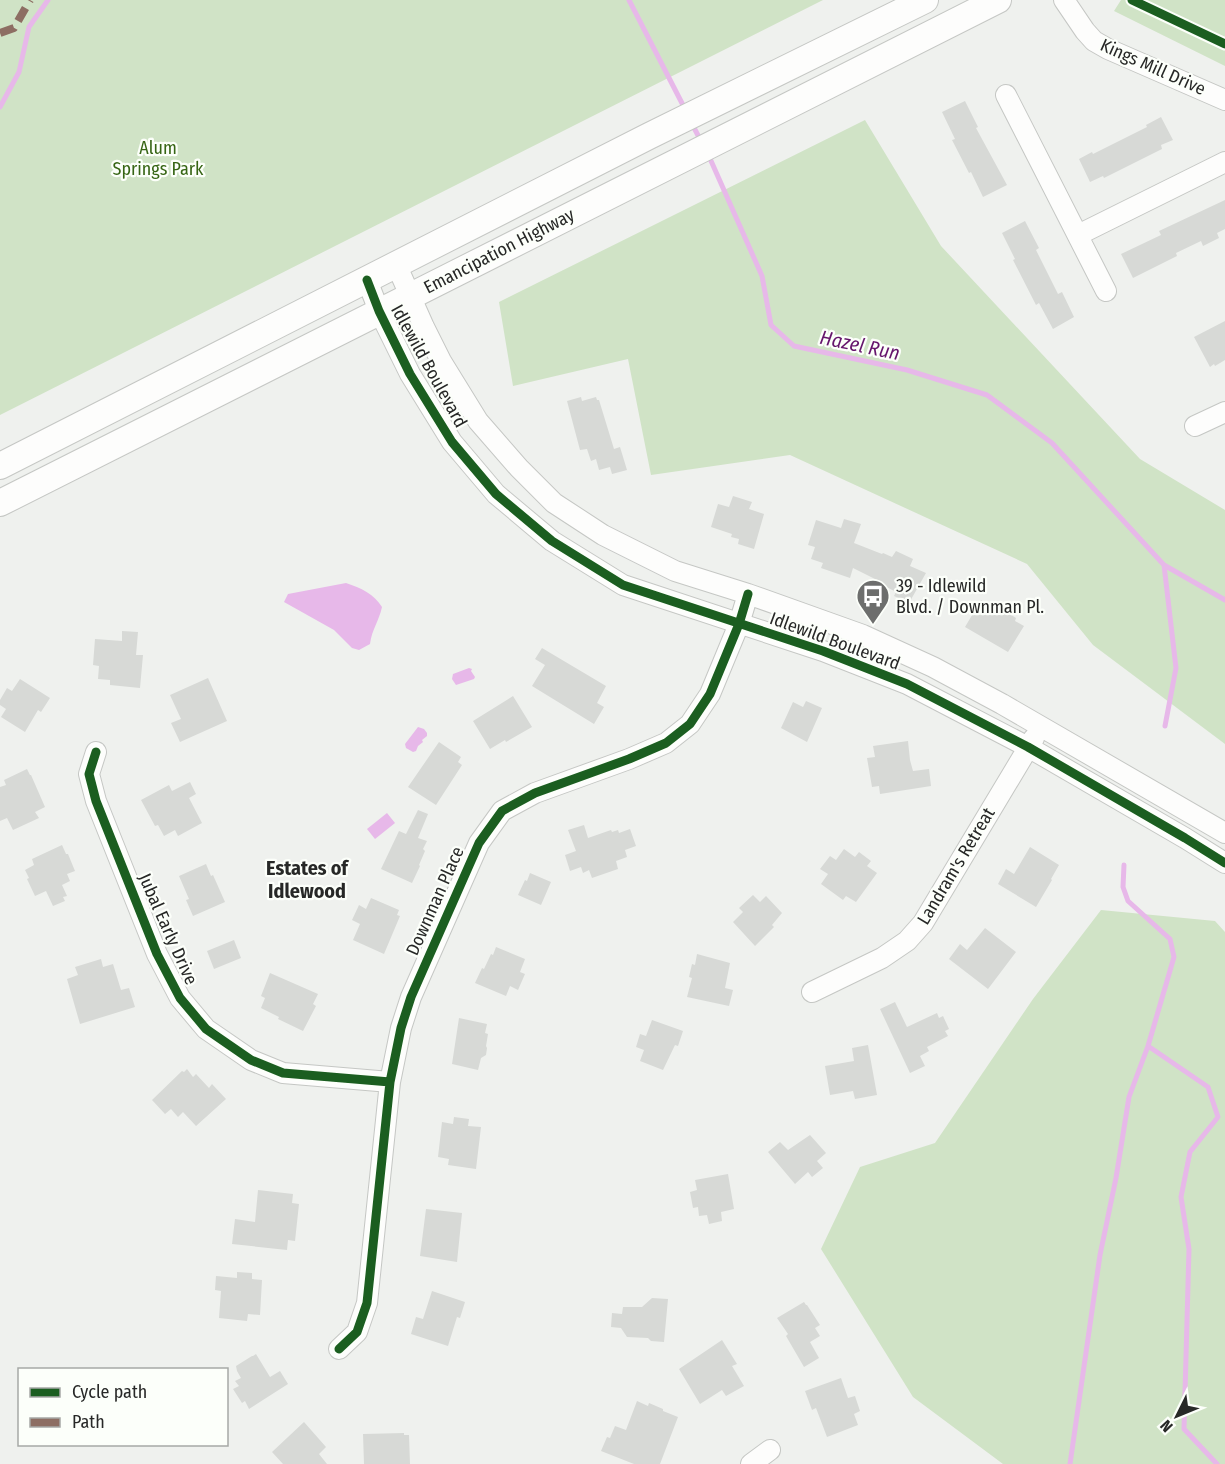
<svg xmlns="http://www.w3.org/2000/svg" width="1225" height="1464" font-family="'Fira Sans Condensed',sans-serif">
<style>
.green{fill:#d0e3c6}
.water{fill:#e7b8e9}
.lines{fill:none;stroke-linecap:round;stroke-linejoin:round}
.stream{stroke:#e7b8e9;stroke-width:5}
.building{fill:#d7d9d6}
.minor-casing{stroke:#c5c7c4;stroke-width:22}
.major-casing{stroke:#c5c7c4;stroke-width:28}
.minor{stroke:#fdfdfc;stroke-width:20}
.major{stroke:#fdfdfc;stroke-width:26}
.quiet{stroke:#8d6e63;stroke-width:8;stroke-dasharray:15 8;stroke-linecap:butt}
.cycleway-casing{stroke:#fcfffa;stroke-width:13}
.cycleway{stroke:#1b5e20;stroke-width:9}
.labels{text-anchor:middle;stroke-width:4.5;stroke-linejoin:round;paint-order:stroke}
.street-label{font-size:18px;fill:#272827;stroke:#fcfffa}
.park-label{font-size:18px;fill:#366514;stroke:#fcfffa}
.poi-label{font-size:18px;fill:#272827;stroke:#fcfffa;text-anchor:start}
.water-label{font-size:20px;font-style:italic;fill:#65156c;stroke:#fcfffa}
.neighbourhood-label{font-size:20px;font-weight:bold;fill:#272827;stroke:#fcfffa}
</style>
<rect width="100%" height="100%" fill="#eff1ee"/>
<path class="green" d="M0,0H823L0,415Z
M1121,0H1225V66L1114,11Z
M865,120L941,246L1140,459L1225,510V744L1093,645L1027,564L790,455L651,475L628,359L513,386L499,302Z
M1101,910L1215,921L1225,932V1464H1003L913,1397L821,1249L860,1167L935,1143L1033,999Z"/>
<path class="water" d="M346,583C361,588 374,594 382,607C379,621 372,629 370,644L359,650L352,648L334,630L284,602L288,594Z
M469,668L472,669L471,671L475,677L474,679L456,685L452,679L453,674Z
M418,727L424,729L427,733V736L422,740L423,742L418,746L416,751L413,752L406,748L405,744Z
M387,813L395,823L375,839L367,829Z"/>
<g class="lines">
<path class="stream" d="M629,0L686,111
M0,107L19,72L29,27L48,0
M691,122L702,143
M708,154L762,276L771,325L794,346L907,370L987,395L1052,443L1164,565L1225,600
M1164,565L1176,668L1165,726
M1124,865L1123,887L1128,901L1170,939L1174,957L1148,1046L1208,1087L1218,1117L1190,1152L1181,1197L1189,1249L1184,1429L1217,1464
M1070,1464L1100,1255L1116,1178L1129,1097L1148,1046"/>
</g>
<path class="building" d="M965,101L978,127L976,128L1007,185L983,197L971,172L969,173L952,140L955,139L942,112Z
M1161,117L1173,140L1161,145L1162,149L1104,178L1103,176L1090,182L1079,159L1092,152L1093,154L1147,127L1146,125Z
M1225,200V229L1217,233L1219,238L1203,246L1201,241L1176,253L1177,256L1133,278L1121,254L1161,235L1159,231Z
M1025,221L1039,248L1036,250L1058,294L1062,292L1074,317L1053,329L1039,303L1036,305L1013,260L1015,259L1002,233Z
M1225,321V360L1215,366L1214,364L1210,367L1194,337Z
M581,397L582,401L596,397L597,400H599L614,449L620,447L627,470L612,474L610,467L599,470L596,459L591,461L587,449L580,450L567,401Z
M733,496L752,502L749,509L764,514L754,549L738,544L739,539L731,537L732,534L711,527L718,504L729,507Z
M844,519L861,524L854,543L882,554L883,553L892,557L896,551L913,559L910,566L926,573L909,603L894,596L896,592L879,583V581L853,568L850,578L821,568L823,563L811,559L815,547L808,545L816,520L841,528Z
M981,600L993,607L995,603L1009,611L1008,613L1016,618L1015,621L1024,626L1008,652L965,627Z
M122,631L138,632L136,655H143L140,688L110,685V680L98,679L99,666L93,665L95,639L122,641Z
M542,648L606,686L597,703L604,707L594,724L532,686L545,665L535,659Z
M208,678L227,721L180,742L171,723L181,719L170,695Z
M20,679L50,698L41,712L38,710L25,732L1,717L6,709L0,705V700L7,688L12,691Z
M513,696L532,727L506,742L505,740L490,749L473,721Z
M806,701L822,708L807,742L781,728L793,702L803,707Z
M908,741L910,760L913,771L929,769L931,786L880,794L879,786L872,787L867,758L875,757L873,746Z
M439,742L461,757L458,762L462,765L436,805L408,787Z
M27,769L30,775H31L45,807L35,812L39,818L13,830L7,818L0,821V787L6,785L4,780Z
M190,782L196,794L189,798L202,823L178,836L175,830L164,836L158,825L155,826L141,800L169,785L172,791Z
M418,810L428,814L418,838L427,841L423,849L425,851L419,865L420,866L412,883L381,869L399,831L406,834Z
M584,825L588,838L611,830L612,832L618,830L619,833L630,829L636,846L625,850L627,857L616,861L618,869L592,878L589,870L583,873L581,867L570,871L565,855L576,851L568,830Z
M62,845L66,854H68L75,871L67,874L70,881L62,885L67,896L63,897L65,901L53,906L46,891L35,896L27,879L29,878L25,870L34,865L32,859Z
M1030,847L1059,865L1051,879L1052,880L1036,907L998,884L1006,869L1014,874Z
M844,849L855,857L859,852L871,861L867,866L877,873L856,902L846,896L843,900L821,884L828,874L820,869L830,856L836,860Z
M206,864L211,876L213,875L225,902L193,916L186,900L189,899L179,876Z
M530,873L551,882L541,905L518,895L525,880L527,881Z
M753,895L760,902L766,896L782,913L772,925L774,927L755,946L733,922L743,912L739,908Z
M371,898L399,910L397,915L400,916L384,954L353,940L360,924L352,920L359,905L366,909Z
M985,928L1016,952L988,989L949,959L960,944L967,950Z
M234,940L241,958L214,969L207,951Z
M496,947L525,959L520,972L525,974L518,990L510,986L506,996L475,983L482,968L484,969L491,954L493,955Z
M697,954L730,963L725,988L733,990L729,1006L687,997L692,978L689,977L692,964L695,965Z
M101,959L103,967L113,964L121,990L129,988L135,1007L80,1024L67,979L78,975L75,967Z
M270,973L318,994L313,1004L316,1006L303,1031L278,1019L279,1017L261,1008L265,998L261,996Z
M895,1002L907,1027L937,1013L939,1018L943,1016L949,1029L945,1031L948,1036L927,1047L929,1051L920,1056L925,1066L910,1073L880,1009Z
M459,1018L487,1024L485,1033L488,1034L486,1046L487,1048L486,1055L481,1058L478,1070L452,1064Z
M652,1020L683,1031L678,1046L675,1045L663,1070L640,1061L644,1050L636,1047L640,1034L646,1036Z
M868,1045L877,1095L855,1099L853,1091L830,1095L825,1066L854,1061L852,1048Z
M187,1069L193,1077L196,1074L209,1088L212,1084L226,1099L196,1126L183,1112L178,1117L171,1109L165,1114L152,1100L182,1071L184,1072Z
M454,1117L469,1119L468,1126L481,1127L476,1169L448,1165L449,1159L438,1157L442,1122L453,1124Z
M810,1135L826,1153L817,1161L823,1168L812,1177L808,1172L795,1184L768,1152L780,1142L788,1150Z
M728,1174L734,1209L721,1212L722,1221L709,1224L707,1215L699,1216L698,1207L693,1208L690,1192L697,1190L695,1180Z
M258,1190L293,1194L292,1203L299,1204L295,1241L288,1240L287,1250L232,1244L235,1219L255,1222Z
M426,1209L462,1213L457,1262L420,1256Z
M237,1272L252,1273V1279L262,1280L260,1315L248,1314L247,1321L219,1318L221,1291L215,1290L216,1276L237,1278Z
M432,1291L465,1302L460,1318L457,1317L448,1346L411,1334L416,1317L423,1319Z
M652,1298L668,1299L664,1342L651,1341L648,1338L627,1337L621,1328L611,1327L612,1313L622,1314L623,1307H642Z
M804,1302L806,1305H807L820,1325L815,1328L820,1336L810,1342L819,1358L804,1367L786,1336L788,1334L777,1318Z
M722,1340L737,1364L732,1366L744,1386L726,1396L722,1390L700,1404L679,1369Z
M256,1354L270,1377L280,1371L288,1384L249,1409L245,1401L242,1403L233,1389L239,1386L235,1381L241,1378L237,1371L236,1366L252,1356H253Z
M841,1378L848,1398L855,1396L860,1411L854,1414L858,1425L827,1437L816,1408L812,1410L805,1391Z
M637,1401L648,1406L649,1403L663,1409V1411L678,1417L660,1464H634L601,1451L607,1437L610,1438L615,1426L626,1430Z
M304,1422L326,1447L319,1454L327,1464H283L272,1452Z
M404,1433V1435H409L410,1464H364L363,1434Z"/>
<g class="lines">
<defs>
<path id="minor" d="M1064,0L1085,31L1094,41L1108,49L1225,100
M1006,95L1106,291
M1078,235L1225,162
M396,264L424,327L441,361L478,421L519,468L554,503L603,535L675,571L748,594L863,635L933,667L1002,704L1225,833
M367,280L379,311L410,374L452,442L496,494L552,541L623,585L823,651L907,684L1028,747L1185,838L1225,863
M1195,426L1225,412
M96,752L89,774L96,801L157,954L180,998L206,1029L251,1060L283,1073L390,1082
M812,992L882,958L907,941L923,923L1034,738
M339,1349L357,1332L367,1303L390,1082L401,1028L411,997L479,843L502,811L535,793L629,759L666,743L690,724L710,694L739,624L748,594
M751,1464L770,1450"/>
<path id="major" d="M0,466L649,136L925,0
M0,503L998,0"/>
</defs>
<use href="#minor" class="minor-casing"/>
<use href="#major" class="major-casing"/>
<use href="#minor" class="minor"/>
<use href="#major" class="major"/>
<path class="quiet" d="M0,33L14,28L30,0"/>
<defs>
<path id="cycleway" d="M1132,0L1225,44
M367,280L379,311L410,374L452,442L496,494L552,541L623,585L823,651L907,684L1028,747L1185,838L1225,863
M96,752L89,774L96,801L157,954L180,998L206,1029L251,1060L283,1073L390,1082
M339,1349L357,1332L367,1303L390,1082L401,1028L411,997L479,843L502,811L535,793L629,759L666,743L690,724L710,694L739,624L748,594"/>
</defs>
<use href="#cycleway" class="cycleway-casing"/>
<use href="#cycleway" class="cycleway"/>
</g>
<defs>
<symbol id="bus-pin" viewBox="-11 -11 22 30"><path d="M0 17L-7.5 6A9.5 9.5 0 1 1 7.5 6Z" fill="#6d6e6d" stroke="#fcfffa"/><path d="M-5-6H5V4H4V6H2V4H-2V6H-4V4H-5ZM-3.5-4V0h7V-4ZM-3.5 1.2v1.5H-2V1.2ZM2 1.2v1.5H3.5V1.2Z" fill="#fff"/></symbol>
</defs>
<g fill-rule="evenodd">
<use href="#bus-pin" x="854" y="577" width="38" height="52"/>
</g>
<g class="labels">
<g class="street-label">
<text transform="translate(1153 67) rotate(24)" y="6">Kings Mill Drive</text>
<text transform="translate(499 251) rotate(-27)" y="6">Emancipation Highway</text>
<text transform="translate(429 366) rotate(61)" y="6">Idlewild Boulevard</text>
<text transform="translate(835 641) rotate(20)" y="6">Idlewild Boulevard</text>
<text transform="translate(956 866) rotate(-59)" y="6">Landram's Retreat</text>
<text transform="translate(435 901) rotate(-66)" y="6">Downman Place</text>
<text transform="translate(168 929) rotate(66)" y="6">Jubal Early Drive</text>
</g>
<g class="park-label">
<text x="158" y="154">Alum<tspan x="158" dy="21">Springs Park</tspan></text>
</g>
<g class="poi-label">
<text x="896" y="592">39 - Idlewild<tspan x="896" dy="21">Blvd. / Downman Pl.</tspan></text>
</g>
<g class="water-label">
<text transform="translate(860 345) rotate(12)" y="7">Hazel Run</text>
</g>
<g class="neighbourhood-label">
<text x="307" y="875">Estates of<tspan x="307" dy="23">Idlewood</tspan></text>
</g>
</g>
<rect x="18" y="1368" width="210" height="78" fill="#fcfffa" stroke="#a7a9a6" stroke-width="1.5"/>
<rect x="30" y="1388" width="30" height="9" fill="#1b5e20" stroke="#a7a9a6" stroke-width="1.5"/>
<text x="72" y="1398" font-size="18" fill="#272827">Cycle path</text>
<rect x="30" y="1418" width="30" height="9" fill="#8d6e63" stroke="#a7a9a6" stroke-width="1.5"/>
<text x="72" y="1428" font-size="18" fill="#272827">Path</text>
<g transform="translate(1177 1416) rotate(227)" stroke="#fcfffa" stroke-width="4.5" paint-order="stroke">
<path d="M0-4.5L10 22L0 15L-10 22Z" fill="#272827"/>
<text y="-9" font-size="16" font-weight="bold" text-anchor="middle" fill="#272827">N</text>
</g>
</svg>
